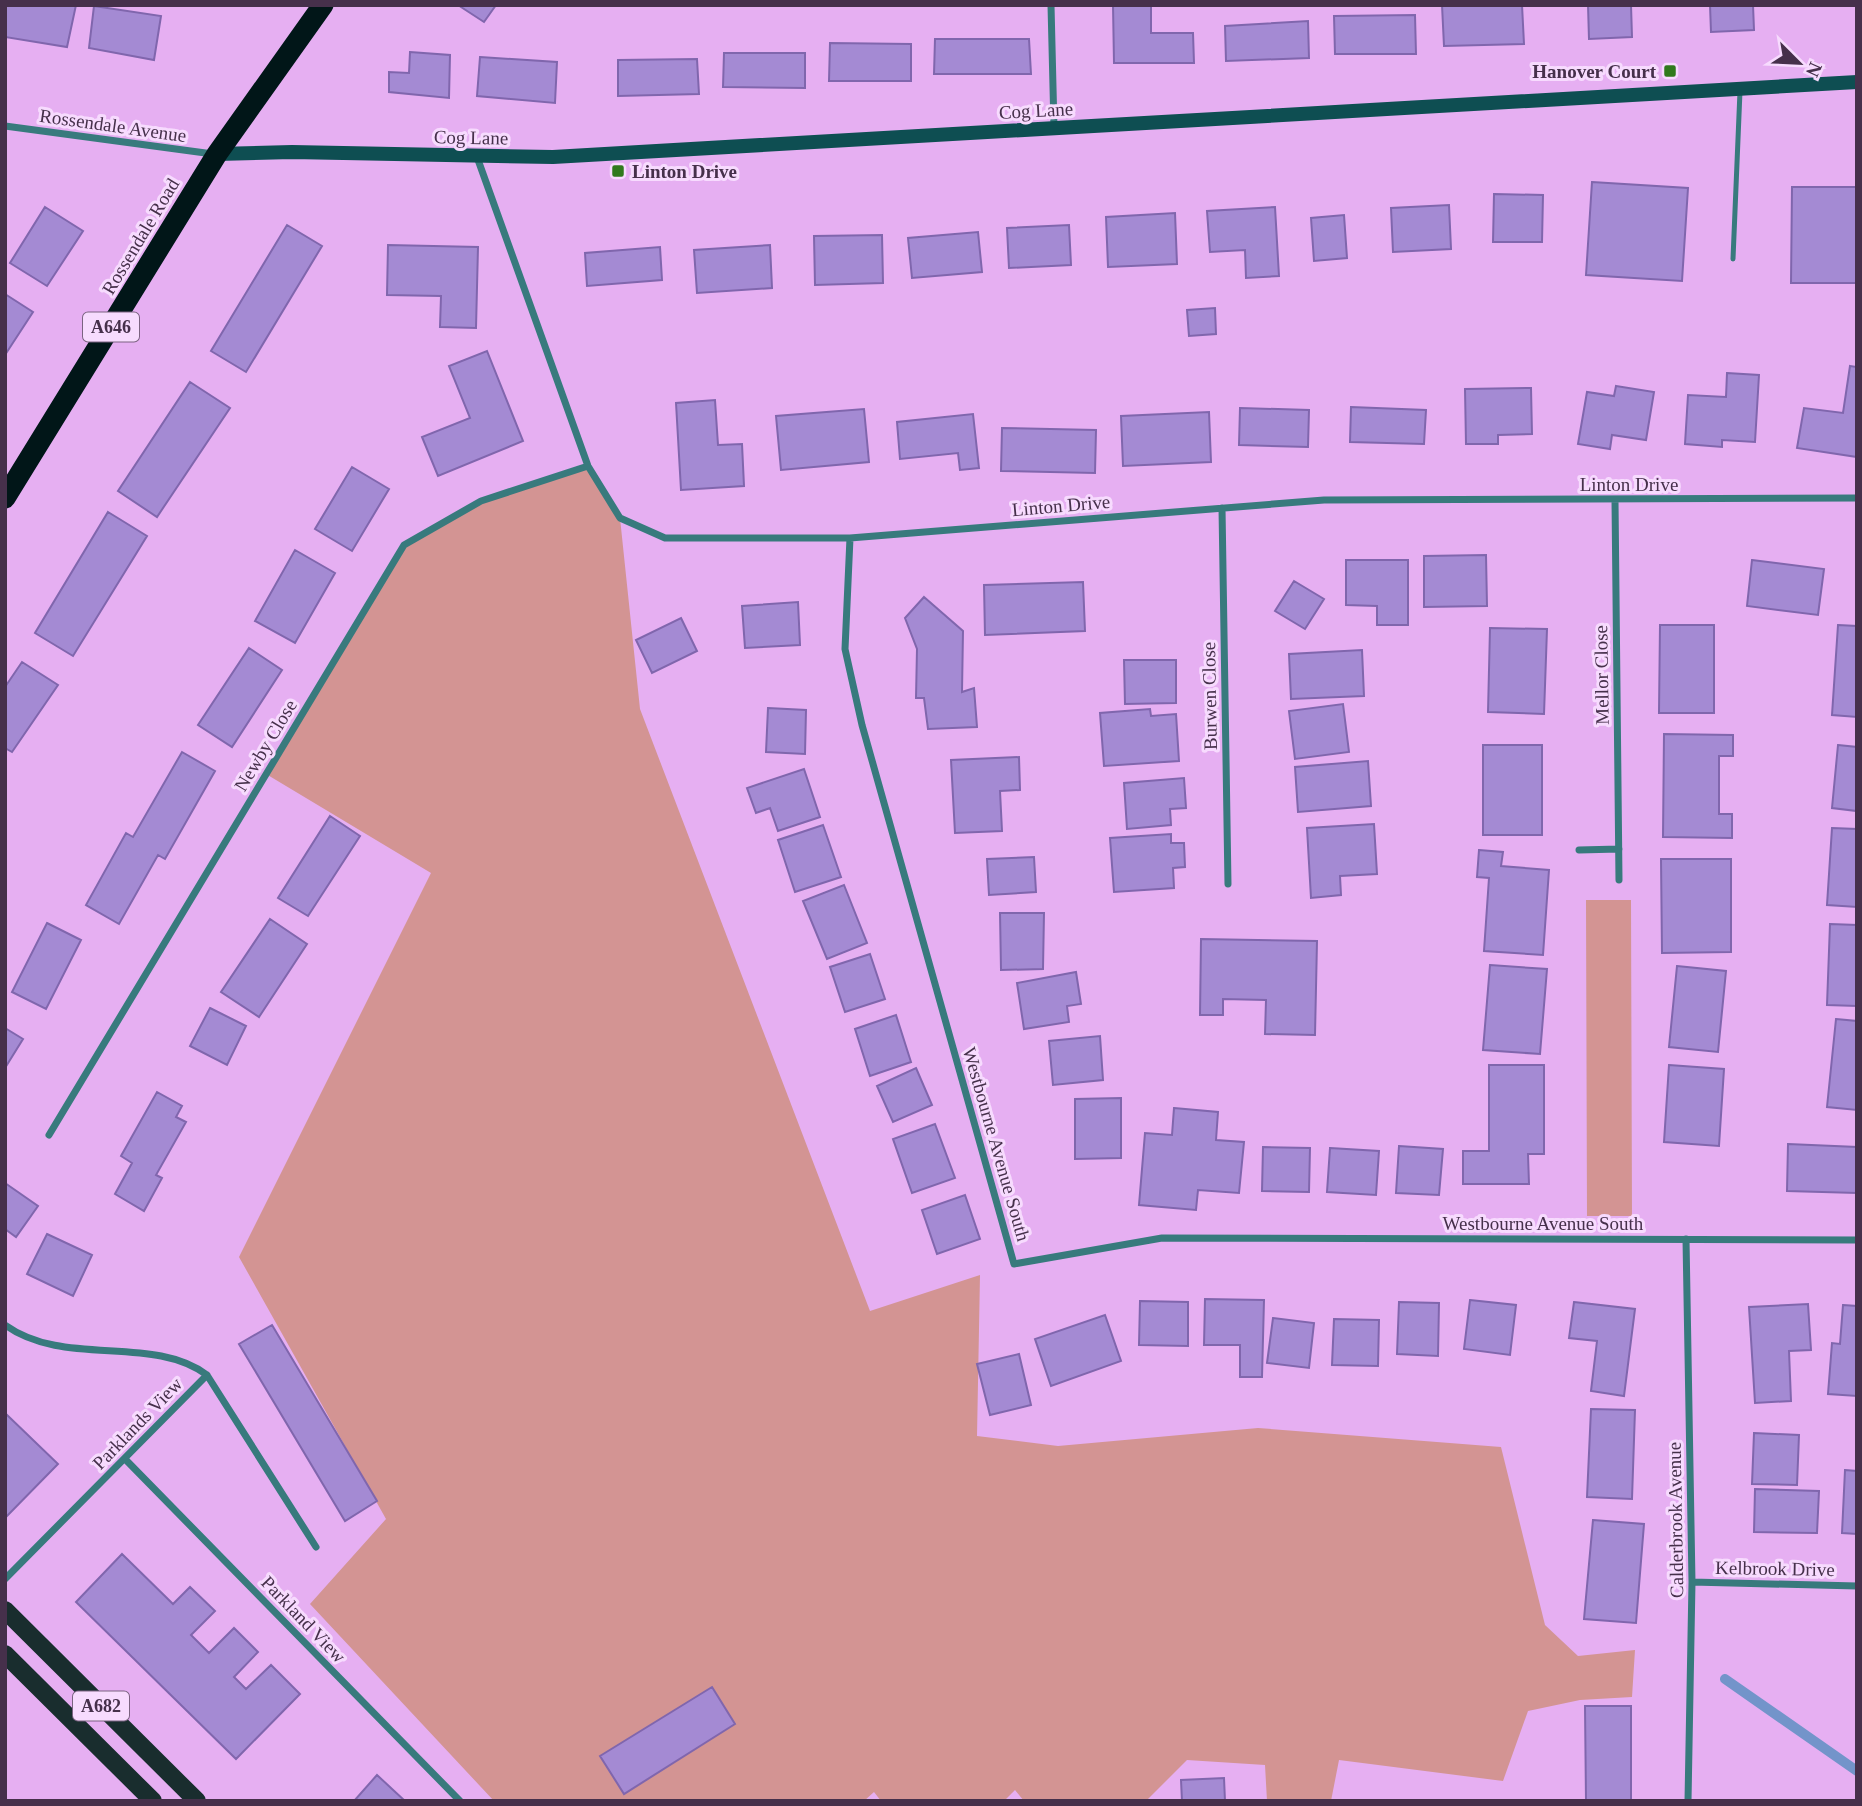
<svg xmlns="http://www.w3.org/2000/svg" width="1862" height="1806" font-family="Georgia,serif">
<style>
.green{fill:#d39493}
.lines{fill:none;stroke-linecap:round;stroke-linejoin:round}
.stream{stroke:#7394ca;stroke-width:10}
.building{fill:#a48ad3;stroke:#8066ad;stroke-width:2}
.lane{stroke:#387a7d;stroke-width:5}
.street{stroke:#387a7d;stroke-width:7}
.secondary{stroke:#0e4e52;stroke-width:14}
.primary{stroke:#192d2e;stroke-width:18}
.highway{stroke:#011618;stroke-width:21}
.poi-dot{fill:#30791d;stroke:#f7dbfe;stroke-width:2.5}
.labels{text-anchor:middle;stroke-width:6;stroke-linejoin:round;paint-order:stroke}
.shield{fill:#f7dbfe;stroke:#7b6381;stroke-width:2}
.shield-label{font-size:18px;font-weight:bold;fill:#46304b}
.poi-label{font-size:19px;font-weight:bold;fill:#46304b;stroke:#f7dbfe;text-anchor:end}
.street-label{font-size:19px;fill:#46304b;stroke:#f7dbfe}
</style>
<rect width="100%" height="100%" fill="#e6aff2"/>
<path class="green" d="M588,466L620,518L640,709L870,1311L980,1275L977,1436L1058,1446L1258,1428L1501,1447L1545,1625L1578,1656L1635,1650L1632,1697L1580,1700L1528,1711L1503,1781L1339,1760L1331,1801H1267L1265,1765L1187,1760L1146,1801H1024L1015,1790L1004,1801H881L874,1792L864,1801H494L310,1604L386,1519L239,1257L431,873L266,774L404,545L481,501Z
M1586,900H1631L1632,1216H1587Z"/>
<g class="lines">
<path class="stream" d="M1725,1679L1857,1771"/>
</g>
<path class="building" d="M6,5H76L67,47L5,37Z
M458,5H496L484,22Z
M1113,5H1151V33H1193L1194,63H1114Z
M1442,5H1522L1524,44L1444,46Z
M1588,5H1631L1632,37L1589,39Z
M1710,5H1753L1754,30L1711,32Z
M94,6L161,16L154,60L89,48Z
M1415,15L1416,54H1335L1334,16Z
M1308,21L1309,58L1226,61L1225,26Z
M935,39H1029L1031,74H934Z
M830,43L911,44V81H829Z
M410,52L450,55L449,98L389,92V72L409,73Z
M724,53H805V88L723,87Z
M480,57L557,62L555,103L477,96Z
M697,59L699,94L618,96V60Z
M1592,182L1688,188L1682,281L1586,275Z
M1792,187H1857V283H1791Z
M1494,194L1543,195L1542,242H1493Z
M1449,205L1451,249L1393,252L1391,208Z
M45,207L83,231L47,286L10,263Z
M1275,207L1279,276L1246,278L1245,250L1210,252L1207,211Z
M1175,213L1177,264L1108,267L1106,217Z
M1344,215L1347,258L1314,261L1311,218Z
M287,225L322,246L246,372L211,351Z
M1069,225L1071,265L1009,268L1007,228Z
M978,232L982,272L912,278L908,238Z
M882,235L883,283L815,285L814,236Z
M388,245L478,247L476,328L440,327L441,296L387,295Z
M770,245L772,288L697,293L694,250Z
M660,247L662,280L587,286L585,253Z
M5,294L33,312L5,355Z
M1215,308L1216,334L1189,336L1187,310Z
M487,351L523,441L438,476L422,437L470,418L449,366Z
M1850,366L1857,367V457L1797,448L1804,408L1843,413Z
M1727,373L1759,375L1755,442L1722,440V447L1685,444L1688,395L1726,397Z
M190,382L230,408L157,517L118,491Z
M1616,386L1654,392L1646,440L1612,435L1610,449L1578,444L1587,392L1614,396Z
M1531,388L1532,434L1498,435V444H1466L1465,389Z
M715,400L718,445L742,444L744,486L681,490L676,403Z
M1351,407L1426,410L1424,444L1350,442Z
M1240,408L1309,410L1308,447L1239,445Z
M864,409L869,462L781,470L776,416Z
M1209,412L1211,462L1123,466L1121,416Z
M973,414L979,468L960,470L958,453L900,459L897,422Z
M1002,428L1096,430L1095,473L1001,471Z
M352,467L389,489L352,551L315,529Z
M108,512L147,536L73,656L35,633Z
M295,550L335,573L295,643L255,621Z
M1486,555L1487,606L1424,607V556Z
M1346,560H1408V625H1377V606L1346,605Z
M1752,560L1824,569L1818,615L1747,606Z
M1294,581L1324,599L1305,629L1275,611Z
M1083,582L1085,631L985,635L984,585Z
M924,597L963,631L962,692L974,688L977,727L928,729L924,698H916L917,649L905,618Z
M798,602L800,645L745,648L742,606Z
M681,618L697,651L652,673L636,640Z
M1660,625H1714V713H1659Z
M1838,625L1857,626V717L1832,715Z
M1490,628L1547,629L1544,714L1488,712Z
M249,648L282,670L232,747L198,725Z
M1362,650L1364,696L1291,699L1289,654Z
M1124,660H1176V703L1125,704Z
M22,662L58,685L12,752L5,748V687Z
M1343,704L1349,752L1295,759L1289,711Z
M768,708L806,710L805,754L766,752Z
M1150,709L1151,716L1176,714L1179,761L1104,766L1100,713Z
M1664,734L1733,735V756H1719V814H1732V838L1663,837Z
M1483,745H1542V835H1483Z
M1838,745L1857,747V811L1832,808Z
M182,752L215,771L165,859L158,855L119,924L86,905L126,833L133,837Z
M1019,757L1020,790L1000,791L1002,831L955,833L951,760Z
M1368,761L1371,806L1298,812L1295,767Z
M804,769L820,817L778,831L770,808L756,813L747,788Z
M1184,778L1186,808L1170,809L1171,825L1127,829L1124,783Z
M330,816L360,836L308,916L278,898Z
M1374,824L1377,874L1340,876L1341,895L1311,898L1307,828Z
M823,825L841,877L795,892L778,840Z
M1832,828L1857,829V907L1827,905Z
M1171,834V843H1184L1185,867L1173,868L1174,888L1114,892L1110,838Z
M1479,850L1503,852L1501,866L1549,870L1543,955L1484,951L1489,878L1477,877Z
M1034,857L1036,892L989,895L987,859Z
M1661,859H1731V952L1662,953Z
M844,885L867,943L827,959L803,901Z
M1000,913H1044L1043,969L1001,970Z
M270,919L307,944L259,1017L221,992Z
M47,923L81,940L46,1009L12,992Z
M1830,924L1857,925V1006L1827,1005Z
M1201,939L1317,941L1315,1035L1265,1034L1266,1000L1223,999V1015H1200Z
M870,954L885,999L845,1012L830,967Z
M1490,965L1547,969L1540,1054L1483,1050Z
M1677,966L1726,971L1718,1052L1669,1047Z
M1076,972L1081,1004L1067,1006L1069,1022L1024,1029L1017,983Z
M210,1008L246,1026L227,1065L190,1046Z
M896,1015L911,1062L870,1076L855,1029Z
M1836,1019L1857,1021V1110L1827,1107Z
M5,1028L23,1039L5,1068Z
M1100,1036L1103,1080L1053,1085L1049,1041Z
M1489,1065H1544V1154H1528L1529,1184H1463V1151H1489Z
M1669,1065L1724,1069L1719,1146L1664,1142Z
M916,1068L932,1105L893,1122L877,1086Z
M157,1092L182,1106L176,1117L186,1122L156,1175L162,1178L144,1211L115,1194L132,1163L121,1156Z
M1121,1098V1158L1075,1159V1099Z
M1174,1108L1218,1112L1216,1140L1244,1142L1239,1193L1198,1190L1196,1210L1139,1205L1145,1133L1172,1135Z
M935,1124L955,1178L912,1193L893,1139Z
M1788,1144L1857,1147V1193L1787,1191Z
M1399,1146L1443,1149L1439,1195L1396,1193Z
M1263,1147L1310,1148L1309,1192L1262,1191Z
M1330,1148L1379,1151L1376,1195L1327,1192Z
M5,1183L38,1206L16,1237L5,1229Z
M965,1195L980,1239L937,1254L922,1210Z
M47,1234L92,1255L73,1296L27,1274Z
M1205,1299L1264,1300L1262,1377H1240V1345H1204Z
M1470,1300L1516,1305L1510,1355L1464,1349Z
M1140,1301L1188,1302V1346L1139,1345Z
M1399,1302L1439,1303L1438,1356L1397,1354Z
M1574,1302L1635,1309L1624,1396L1591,1391L1597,1341L1569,1338Z
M1808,1304L1811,1350L1789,1351L1791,1401L1755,1403L1749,1307Z
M1843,1305L1857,1306V1396L1828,1394L1832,1343L1840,1344Z
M1105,1315L1121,1361L1051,1386L1035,1339Z
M1273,1318L1314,1323L1309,1368L1267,1363Z
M1334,1319L1379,1320L1378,1366L1332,1365Z
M272,1325L377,1501L345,1521L239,1344Z
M1019,1354L1031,1405L990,1415L977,1364Z
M1591,1409L1635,1410L1632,1499L1587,1497Z
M5,1413L58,1464L5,1518Z
M1754,1433L1799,1435L1797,1485L1752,1484Z
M1845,1470L1857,1471V1534L1842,1533Z
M1755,1489L1819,1491L1817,1533L1754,1532Z
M1593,1520L1644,1524L1636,1623L1584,1619Z
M122,1554L173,1604L190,1587L215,1611L191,1635L209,1653L234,1628L258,1652L234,1677L246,1689L271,1665L300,1694L236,1759L76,1602Z
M712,1687L735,1724L624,1794L600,1756Z
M1585,1706H1631V1801H1586Z
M377,1775L405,1801H354Z
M1224,1778L1225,1801H1182L1181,1780Z"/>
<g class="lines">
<path class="lane" d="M1733,259L1740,91"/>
<path class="street" d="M1051,5L1054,128
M5,126L213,154
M477,157L588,466L620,518L665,538H850L1324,500L1857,498
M1615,500L1619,880
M1222,508L1228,884
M850,538L845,649L862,725L1014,1264L1162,1238L1857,1240
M1579,850L1619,849
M49,1135L404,545L481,501L588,466
M1686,1239L1692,1582L1688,1801
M5,1325C65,1368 152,1334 207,1375
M125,1459L460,1801
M5,1579L207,1375L316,1547
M1692,1582L1857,1586"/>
<path class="secondary" d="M217,154L292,152L553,157L1857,82"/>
<path class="primary" d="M5,1610L197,1801
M5,1654L153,1801"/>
<path class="highway" d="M5,498L217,154L323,5"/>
</g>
<g class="poi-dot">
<rect x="1663" y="64" width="14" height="14" rx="3.5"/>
<rect x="611" y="164" width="14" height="14" rx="3.5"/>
</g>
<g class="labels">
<g class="shield">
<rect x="83" y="312.5" width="56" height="29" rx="5"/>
<rect x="73" y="1691.5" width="56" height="29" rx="5"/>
</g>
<g class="shield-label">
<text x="111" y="333">A646</text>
<text x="101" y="1712">A682</text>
</g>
<g class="poi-label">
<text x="1656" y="78">Hanover Court</text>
<text x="632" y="178" text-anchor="start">Linton Drive</text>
</g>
<g class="street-label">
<text transform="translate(1036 110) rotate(-3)" y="7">Cog Lane</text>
<text transform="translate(113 125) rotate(8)" y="7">Rossendale Avenue</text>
<text transform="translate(471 137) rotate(1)" y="7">Cog Lane</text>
<text transform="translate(140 236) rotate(-59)" y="7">Rossendale Road</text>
<text x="1629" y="491">Linton Drive</text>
<text transform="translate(1061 505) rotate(-5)" y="7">Linton Drive</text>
<text transform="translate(1601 675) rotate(-91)" y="7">Mellor Close</text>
<text transform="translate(1209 696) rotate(-91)" y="7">Burwen Close</text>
<text transform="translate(265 745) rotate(-59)" y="7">Newby Close</text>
<text transform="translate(997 1144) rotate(74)" y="7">Westbourne Avenue South</text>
<text x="1543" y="1230">Westbourne Avenue South</text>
<text transform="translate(137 1423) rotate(-46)" y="7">Parklands View</text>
<text transform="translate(1675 1520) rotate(-91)" y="7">Calderbrook Avenue</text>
<text transform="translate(1775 1568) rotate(1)" y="7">Kelbrook Drive</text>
<text transform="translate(304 1619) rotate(46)" y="7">Parkland View</text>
</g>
</g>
<rect width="1862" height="1806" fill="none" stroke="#46304b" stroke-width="14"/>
<g transform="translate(1799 63) rotate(114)" stroke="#f7dbfe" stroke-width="5" paint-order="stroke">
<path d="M0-5L12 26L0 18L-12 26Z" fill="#46304b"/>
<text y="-10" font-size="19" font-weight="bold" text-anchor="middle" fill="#46304b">N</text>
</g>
</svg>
